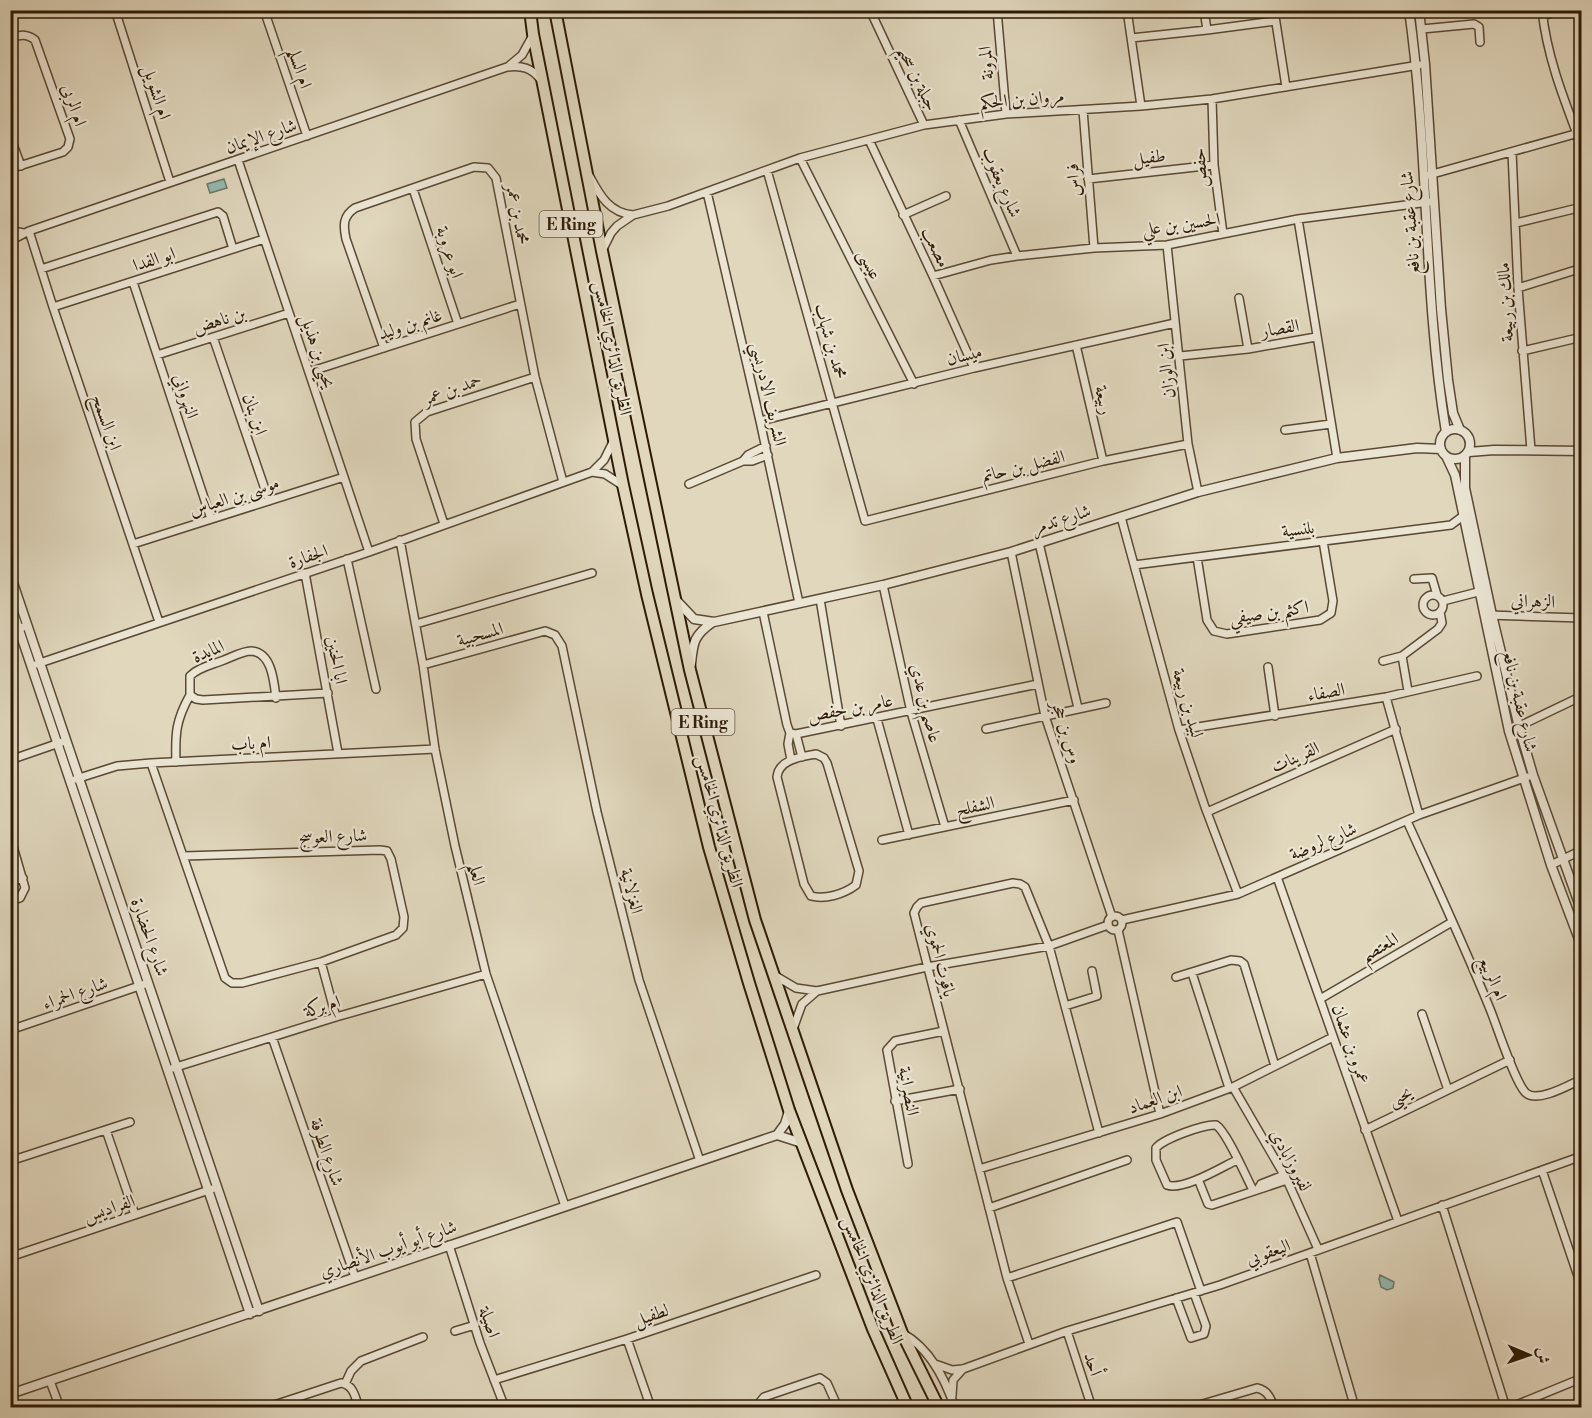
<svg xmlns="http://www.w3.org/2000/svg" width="1592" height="1418" font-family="'Libre Bodoni',Amiri,serif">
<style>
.water{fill:#94bab0;stroke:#6b7a6c;stroke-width:1.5}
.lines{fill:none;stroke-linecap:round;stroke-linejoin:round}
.minor-casing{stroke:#5a4933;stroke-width:10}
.tertiary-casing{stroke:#5a4933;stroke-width:11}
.primary-casing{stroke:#2d1a05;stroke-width:14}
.minor{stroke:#ebe5d4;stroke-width:7}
.tertiary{stroke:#ebe5d4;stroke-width:8}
.primary{stroke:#e0d7bd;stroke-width:10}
.labels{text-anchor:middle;stroke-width:4.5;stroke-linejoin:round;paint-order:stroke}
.shield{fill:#ebe5d4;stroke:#665743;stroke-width:1.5}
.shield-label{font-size:16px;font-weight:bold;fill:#2d1a05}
.street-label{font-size:18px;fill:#2d1a05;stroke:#ebe5d4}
</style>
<rect width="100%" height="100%" fill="#e0d7bd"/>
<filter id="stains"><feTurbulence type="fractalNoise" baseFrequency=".00333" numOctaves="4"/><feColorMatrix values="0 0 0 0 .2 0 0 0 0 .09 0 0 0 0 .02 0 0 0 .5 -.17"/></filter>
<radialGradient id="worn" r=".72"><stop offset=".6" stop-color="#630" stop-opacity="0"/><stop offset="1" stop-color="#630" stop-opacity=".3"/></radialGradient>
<path class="water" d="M224,179L227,188L210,193L207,184Z
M1380,1275L1394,1282L1393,1288L1387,1290L1381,1287L1379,1279Z"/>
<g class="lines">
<defs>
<path id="minor" d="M115,10L170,182
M264,10L307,136
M870,10L924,125
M997,10L1006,114
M1127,10L1141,106
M1204,10L1207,30L1275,21
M1274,10L1286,87
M1542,10C1547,58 1565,102 1582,147
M1543,16L1562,10
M1422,29L1474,24L1479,27L1480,42
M10,38C20,35 26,33 35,40L70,139L68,147L63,152L10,169
M1131,38L1207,30
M510,65L522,55L532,37
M1212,99L1214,165L1223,234
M1083,110L1094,248
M959,120L1017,256
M10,136L21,166
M869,140L933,276L974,368
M1512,152L1518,288L1531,450
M800,158L914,384
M238,160L369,552
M767,170L865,521L1103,461L1188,444
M1429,175L1582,132
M590,177C600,196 610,213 633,215
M1088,179L1214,165
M413,189L458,324
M707,192L760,421L799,603
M903,215L946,196
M1298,219L1337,458
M1516,223L1582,207
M29,231L53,307L159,622
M10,233L18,232L24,233
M10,241L29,231L507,67C522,65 532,68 541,80
M1167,245L1188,444L1198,492
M603,249L611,233L617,226L633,215L668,206L800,158L924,125L1006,114L1141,106L1212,99L1419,65
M41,269L218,212L223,216L233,249
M933,276L991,260L1017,256L1094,248L1167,245L1298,219L1429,202
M133,282L211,519
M1518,288L1582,268
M1239,298L1248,349
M53,307L264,239
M213,337L269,501
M1076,345L1103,461
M384,348L346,239C343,225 343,216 355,208L474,167L488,168L496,178L535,377L563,482
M1522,351L1582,337
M157,355L289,313
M1180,356L1248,349L1316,337
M309,372L520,304
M760,421L974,368L1175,323
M1285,430L1331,424
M743,461L748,455L766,446
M592,472L605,474L622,485
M689,484L743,461H752L768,455
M1121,517L1179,730L1205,807L1238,894
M444,524L416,439L415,422L427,412L535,377
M400,540L423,665L435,749L455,846L486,974L565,1206
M1039,543L1078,708
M133,544L344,477
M1011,552L1045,716L1112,917
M1197,557L1207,620L1214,631L1227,634L1320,620L1331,613L1333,601L1323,541
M347,559L376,689
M1134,565L1451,525L1463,516
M305,573L338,753
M1414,579L1432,578L1437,595
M883,585L911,712L945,827
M1423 605a10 10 0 1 1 20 0a10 10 0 1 1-20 0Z
M820,599L841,726
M1443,601L1478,592
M763,612L787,725L790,733
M1488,615L1582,618
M416,624L592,573
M10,632L23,627
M1402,656L1408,691
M1383,661L1402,656L1438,629L1442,623L1440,612
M37,664L369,552L592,472L604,460L613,442
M423,665L545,631L555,635L562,646L597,812L639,980L700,1161
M1268,667L1275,716
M1386,697L1419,815
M276,698C274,682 272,652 251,651C243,651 232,657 224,660C212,665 199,667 190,676V695L196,699L203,700L328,693
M877,719L909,835
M986,729L1106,703
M1179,730L1386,697L1477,676
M1509,731L1582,696
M790,733L796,734L1038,684
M790,733L788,744L791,760
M796,734L802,757
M816,754L824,758L827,763L859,871L856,885C844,894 825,900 811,896L804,884L777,777C779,759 801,757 816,754Z
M10,760L62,742
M176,762C175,733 176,720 190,695
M151,763L225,978L232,983H242L321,962L396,935L403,928L404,917L391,859L387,851L380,850L184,856
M76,779L117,766L151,763L435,749
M1207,812L1396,729
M1407,821C1435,883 1464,945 1490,1009C1497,1026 1515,1083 1526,1093C1538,1103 1569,1085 1582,1079
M10,836L25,888L20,898L10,901
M882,840L1074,800
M1551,865L1582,850
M1277,877L1398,1221
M10,882L23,878
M1108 923a7 7 0 1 1 14 0a7 7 0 1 1-14 0Z
M1122,920L1238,894L1419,815L1527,777
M1118,930L1160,1114
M321,962L336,1017
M1192,973L1229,1088
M774,975L796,988L817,991L927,967L1049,946L1108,925
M1176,977L1231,960L1240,961L1244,964L1275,1066
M1320,999L1452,922
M1065,1006L1097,996L1092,971
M1422,1014L1448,1090
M793,1029L802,1004L817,991
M10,1030L148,983
M272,1037L355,1277
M173,1068L336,1017L486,974
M1233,1087L1287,1180L1318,1249
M895,1101L960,1089
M106,1130L135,1215
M1365,1130L1510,1060
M1237,1160C1222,1167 1183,1191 1167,1185L1156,1160V1148C1163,1139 1204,1124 1216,1125C1227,1132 1246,1177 1253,1190
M10,1161L130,1122
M908,1164L887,1050L895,1041L944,1031
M979,1169L1160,1114L1233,1087L1333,1037
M1542,1170L1582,1288
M1198,1179L1208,1204L1212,1205L1287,1180
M1258,1189L1261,1184L1284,1175
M1442,1205L1506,1408
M989,1208L1127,1160
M449,1245L480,1343L505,1408
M1310,1253L1355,1408
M10,1257L212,1189
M1007,1278L1177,1222L1201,1291
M1176,1298L1191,1338L1204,1334L1206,1326L1194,1293
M455,1331L475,1325
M1067,1331L1092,1408
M902,1333C930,1348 945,1379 955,1408
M627,1339L651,1408
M1029,1344L1007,1278L914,913L917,907L921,903L1013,883L1020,884L1025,887L1049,946L1099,1133
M935,1364L952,1370L963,1369L1067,1331L1220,1285L1582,1156
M494,1380L627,1339L816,1275
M50,1381L60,1408
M10,1383L14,1393
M345,1384L351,1371L361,1361L423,1337
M952,1396L953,1380L963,1369
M265,1408L341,1383C354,1385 355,1397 359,1408
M759,1408L760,1402L764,1397L820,1378L827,1383L838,1408
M1189,1408L1257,1388C1267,1390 1271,1398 1274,1408
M1509,1408L1582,1378"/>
<path id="tertiary" d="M1409,10C1429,150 1423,293 1446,432
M1419,10L1425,64L1441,309L1448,380L1453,413L1460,430
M1440 444a15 15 0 1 1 30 0a15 15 0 1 1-30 0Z
M1469,452L1494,450L1582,451
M1465,456V488L1492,615L1519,727L1533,775L1582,912
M1447,458L1455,475L1509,731L1551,865L1582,947
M10,574L259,1311
M677,601L694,619L714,622L883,585L1011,552L1198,492L1337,458L1417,448L1441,449
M10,603L250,1314
M691,664C693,642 694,635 713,622
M777,1135L802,1143
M10,1394L777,1135L785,1124L789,1111
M953,1403L956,1408"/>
<path id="primary" d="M530,10L533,34L623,485L647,594L709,847L749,983L789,1110L873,1329L908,1408
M555,10L602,251L690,670L755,920L847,1190L902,1333L939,1408"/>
</defs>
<use href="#minor" class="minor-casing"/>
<use href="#tertiary" class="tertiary-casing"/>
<use href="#primary" class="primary-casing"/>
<use href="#minor" class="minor"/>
<use href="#tertiary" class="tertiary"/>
<use href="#primary" class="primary"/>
</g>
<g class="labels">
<g class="shield">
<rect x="539.5" y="211" width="63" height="26" rx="4.5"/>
<rect x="671.5" y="709" width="63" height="26" rx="4.5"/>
</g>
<g class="shield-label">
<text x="571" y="230">E Ring</text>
<text x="703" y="728">E Ring</text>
</g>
<g class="street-label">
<text transform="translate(986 63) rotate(-95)" y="6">المرونة</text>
<text transform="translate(300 68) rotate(71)" y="6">ام السلم</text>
<text transform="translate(918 78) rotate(64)" y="6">جبلة بن سحيم</text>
<text transform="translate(157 92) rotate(72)" y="6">ام الشويل</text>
<text transform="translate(1022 99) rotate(-5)" y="6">مروان بن الحكم</text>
<text transform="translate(74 105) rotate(71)" y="6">ام الربى</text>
<text transform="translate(261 136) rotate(-19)" y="6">شارع الإيمان</text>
<text transform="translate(1149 157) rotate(-6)" y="6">طفيل</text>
<text transform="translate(1200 168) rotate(-95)" y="6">حفص</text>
<text transform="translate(1073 180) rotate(-94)" y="6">فراس</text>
<text transform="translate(1002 182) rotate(67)" y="6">شارع يعقوب</text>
<text transform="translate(518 214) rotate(79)" y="6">محمد بن عمر</text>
<text transform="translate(1410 223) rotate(-94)" y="6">شارع عقبة بن نافع</text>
<text transform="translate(1181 224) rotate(-8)" y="6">الحسين بن علي</text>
<text transform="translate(936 247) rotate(64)" y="6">مصعب</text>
<text transform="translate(450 252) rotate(72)" y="6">ابو عروبة</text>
<text transform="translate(154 259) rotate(-18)" y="6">ابو الفدا</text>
<text transform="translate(870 264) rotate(63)" y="6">عيسى</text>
<text transform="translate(1505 302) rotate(-93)" y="6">مالك بن ربيعة</text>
<text transform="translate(219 320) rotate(-17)" y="6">بن ناهض</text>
<text transform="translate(410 324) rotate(-18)" y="6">غانم بن وليد</text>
<text transform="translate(1280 328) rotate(-9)" y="6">القصار</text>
<text transform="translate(831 341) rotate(74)" y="6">محمد بن شهاب</text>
<text transform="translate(613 348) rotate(79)" y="6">الطريق الدائري الخامس</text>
<text transform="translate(318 351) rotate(72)" y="6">يحيى بن هذيل</text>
<text transform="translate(964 355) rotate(-14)" y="6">ميسان</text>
<text transform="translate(1166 371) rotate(-96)" y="6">ابن الوزان</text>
<text transform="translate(452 389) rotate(-20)" y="6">حمد بن عمر</text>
<text transform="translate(769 394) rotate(77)" y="6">الشريف الادريسي</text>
<text transform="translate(186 396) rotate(72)" y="6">النهرواني</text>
<text transform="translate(1104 400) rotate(77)" y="6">ربيعة</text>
<text transform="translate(255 414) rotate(71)" y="6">ابن بنان</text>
<text transform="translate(107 422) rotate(71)" y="6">ابن السمح</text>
<text transform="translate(1023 466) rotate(-14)" y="6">الفضل بن حاتم</text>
<text transform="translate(234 496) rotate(-18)" y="6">موسى بن العباس</text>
<text transform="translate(1061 519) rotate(-18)" y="6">شارع تدمر</text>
<text transform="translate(1298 529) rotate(-7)" y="6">بلنسية</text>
<text transform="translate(308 556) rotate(-19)" y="6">الجفارة</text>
<text transform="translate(1533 601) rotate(2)" y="6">الزهراني</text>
<text transform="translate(1269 612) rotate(-8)" y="6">اكثم بن صيفي</text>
<text transform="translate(480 634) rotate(-16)" y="6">المسحبية</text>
<text transform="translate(208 651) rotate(-23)" y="6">المايدة</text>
<text transform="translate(337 660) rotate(79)" y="6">ابا الحنين</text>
<text transform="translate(1326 692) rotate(-10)" y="6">الصفاء</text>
<text transform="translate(1520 701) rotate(77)" y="6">شارع عقبة بن نافع</text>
<text transform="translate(926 703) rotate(76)" y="6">عاصم بن عدي</text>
<text transform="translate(1188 703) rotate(74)" y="6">لبيد بن ربيعة</text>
<text transform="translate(850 708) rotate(-11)" y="6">عامر بن حفص</text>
<text transform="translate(1067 732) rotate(73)" y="6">وس بن حجر</text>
<text transform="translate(251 743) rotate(-3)" y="6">ام باب</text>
<text transform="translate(1295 757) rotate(-24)" y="6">القرينات</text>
<text transform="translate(975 806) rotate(-12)" y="6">الشفلح</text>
<text transform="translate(720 821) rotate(75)" y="6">الطريق الدائري الخامس</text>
<text transform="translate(333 836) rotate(-2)" y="6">شارع العوسج</text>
<text transform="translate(1323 841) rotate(-23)" y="6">شارع لروضة</text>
<text transform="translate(477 874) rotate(76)" y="6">العلم</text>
<text transform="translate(632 891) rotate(76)" y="6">الغزلانية</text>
<text transform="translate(150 937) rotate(71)" y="6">شارع الحضارة</text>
<text transform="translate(1379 947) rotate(-30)" y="6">المعتصم</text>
<text transform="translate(941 960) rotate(76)" y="6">ياقوت الحموي</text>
<text transform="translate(1493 978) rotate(67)" y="6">ام الربيع</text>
<text transform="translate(75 993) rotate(-19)" y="6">شارع الحمراء</text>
<text transform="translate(322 1006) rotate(-17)" y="6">ام بركة</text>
<text transform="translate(1351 1044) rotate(71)" y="6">عمرو بن عثمان</text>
<text transform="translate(909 1091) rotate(80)" y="6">النصرانية</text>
<text transform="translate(1400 1096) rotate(-26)" y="6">يحيى</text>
<text transform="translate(1155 1099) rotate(-19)" y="6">ابن العماد</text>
<text transform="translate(327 1152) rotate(71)" y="6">شارع الطرفة</text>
<text transform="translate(1291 1160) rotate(62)" y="6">لفيروزابادي</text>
<text transform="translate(109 1208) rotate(-18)" y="6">الفراديس</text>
<text transform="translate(388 1249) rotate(-19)" y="6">شارع أبو أيوب الأنصاري</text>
<text transform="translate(1268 1252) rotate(-20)" y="6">اليعقوبي</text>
<text transform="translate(873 1280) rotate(68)" y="6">الطريق الدائري الخامس</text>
<text transform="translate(651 1315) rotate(-19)" y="6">لطفيل</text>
<text transform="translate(490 1322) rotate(72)" y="6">اصيلة</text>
<text transform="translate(1093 1364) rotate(72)" y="6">أحد</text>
</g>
</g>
<rect width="1592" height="1418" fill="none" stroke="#e0d7bd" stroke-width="36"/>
<rect x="12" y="12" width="1568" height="1394" fill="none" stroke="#2d1a05" stroke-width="3"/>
<rect x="18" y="18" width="1556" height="1382" fill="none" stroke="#2d1a05" stroke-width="1.5"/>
<g transform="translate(1529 1355) rotate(92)" stroke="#ebe5d4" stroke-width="4.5" paint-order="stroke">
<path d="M0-4.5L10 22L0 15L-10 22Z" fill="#2d1a05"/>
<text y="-9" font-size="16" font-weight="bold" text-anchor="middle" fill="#2d1a05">ش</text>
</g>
<rect width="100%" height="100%" filter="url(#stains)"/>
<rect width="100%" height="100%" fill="url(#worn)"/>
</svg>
